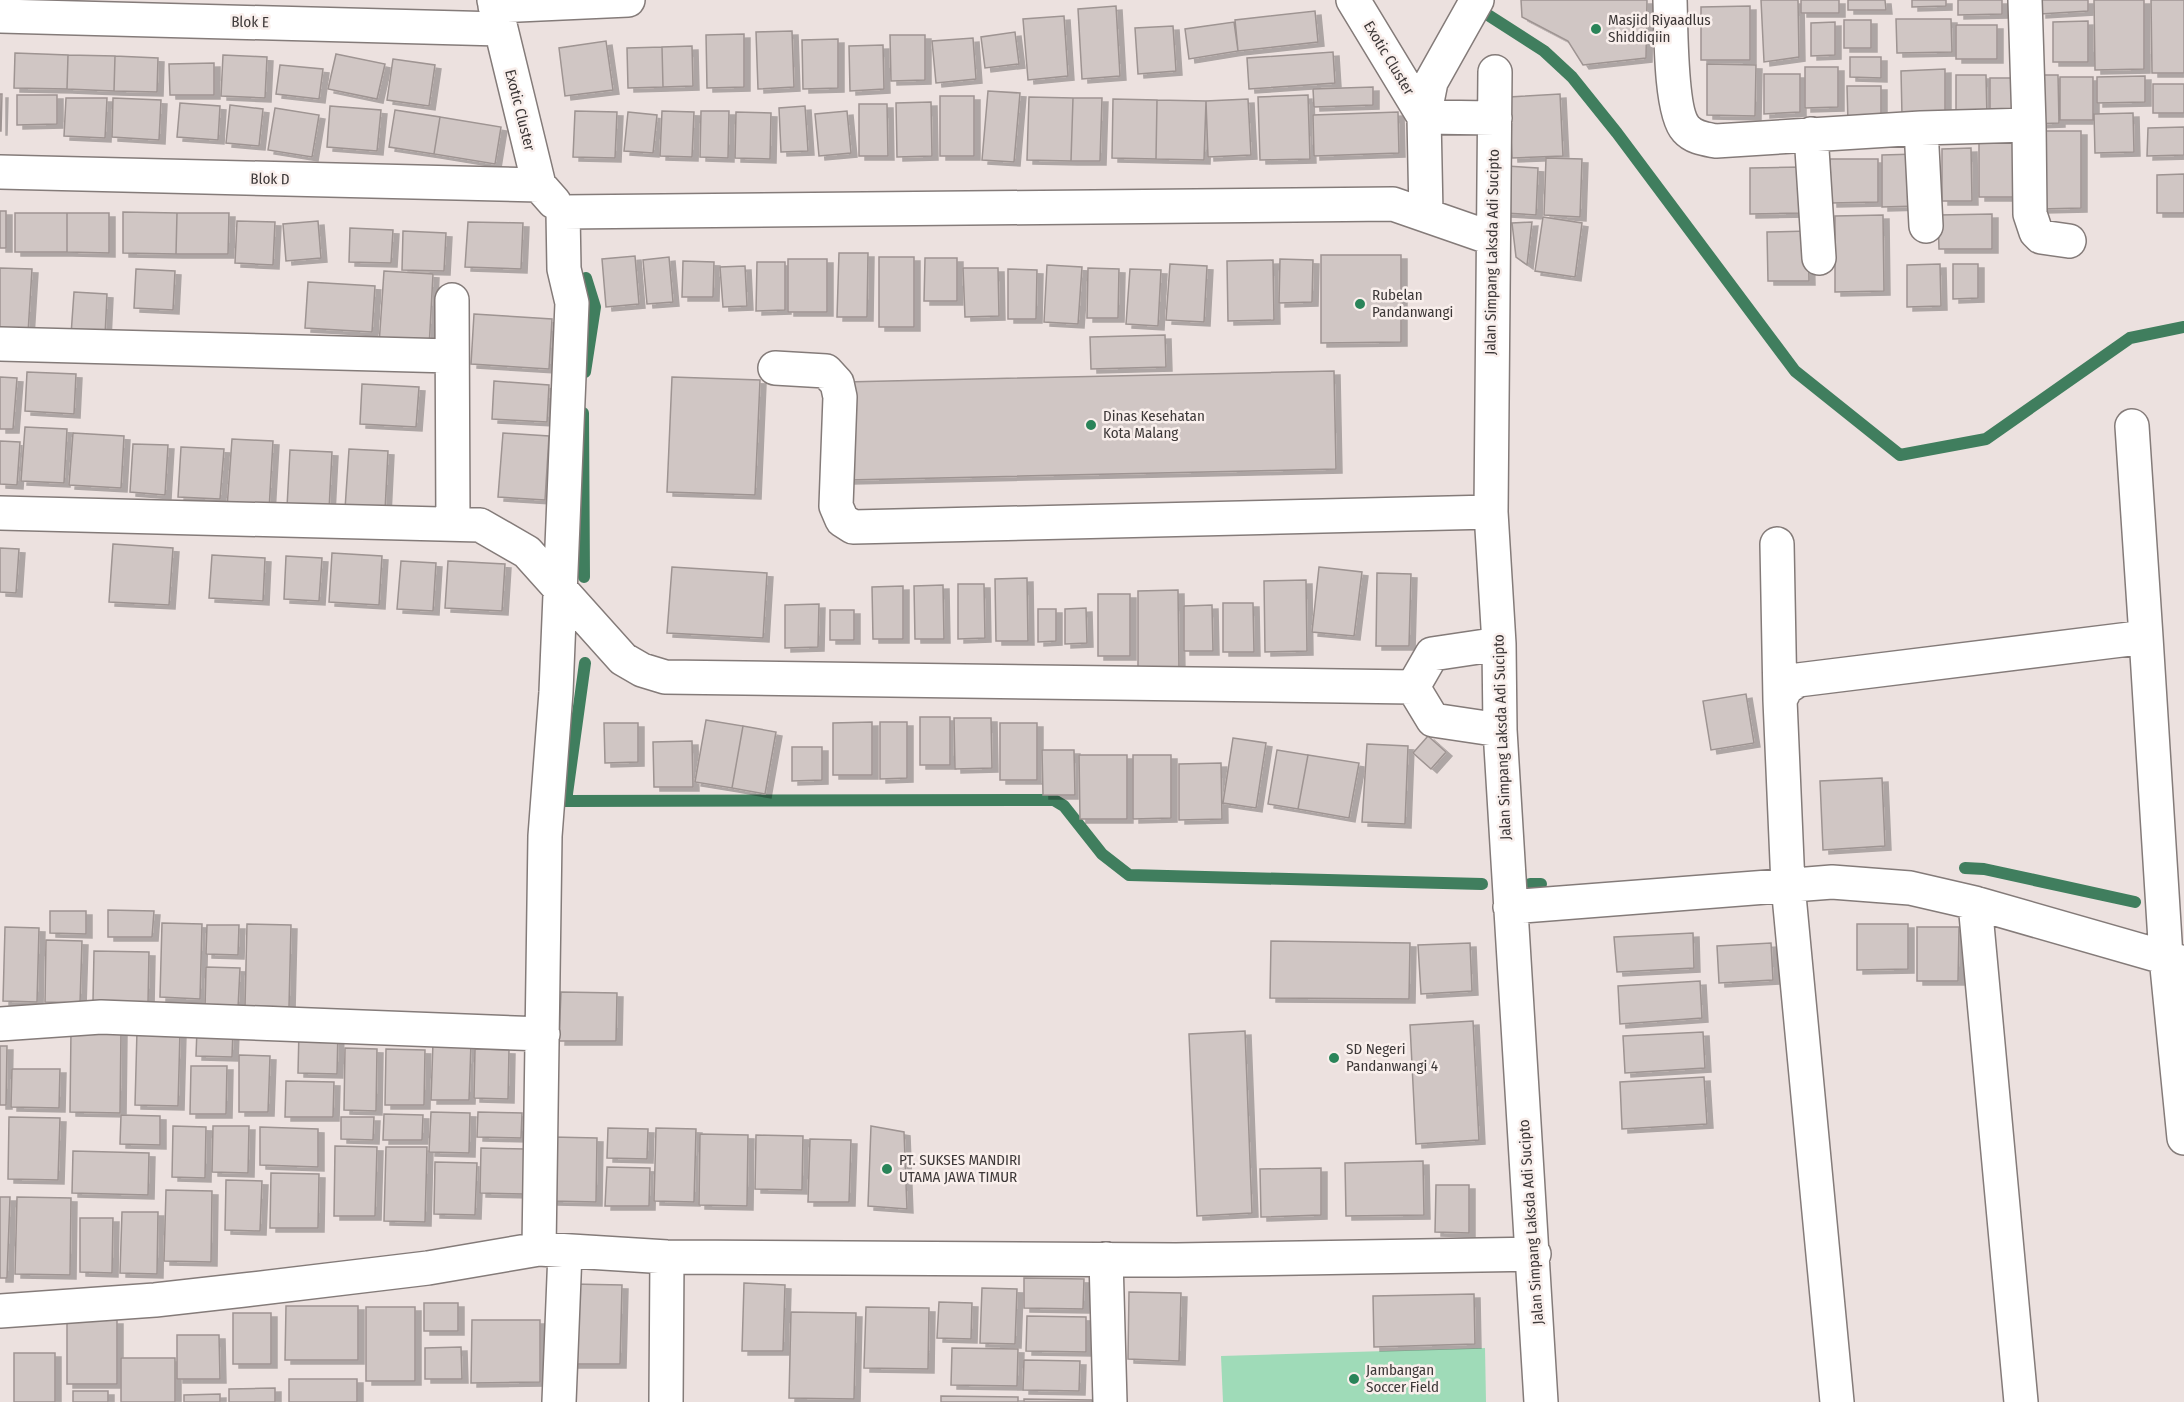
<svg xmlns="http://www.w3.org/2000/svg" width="2184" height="1402" font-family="'Fira Sans Condensed',sans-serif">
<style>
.green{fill:#9fdbb8}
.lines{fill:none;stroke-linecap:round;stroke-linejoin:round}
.stream{stroke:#407e5e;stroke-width:12}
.building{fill:#d0c6c4;stroke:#9e9492;stroke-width:1.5;filter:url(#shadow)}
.minor-casing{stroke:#847b79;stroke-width:36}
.minor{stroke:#fff;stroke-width:33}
.poi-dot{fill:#2a8459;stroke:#f9efec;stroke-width:2}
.labels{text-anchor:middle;stroke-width:5;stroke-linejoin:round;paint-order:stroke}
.poi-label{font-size:15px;fill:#3d3838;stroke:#f9efec;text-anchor:start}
.street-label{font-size:15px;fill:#3d3838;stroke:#f9efec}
</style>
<defs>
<filter id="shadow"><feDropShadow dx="6" dy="4" stdDeviation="0" flood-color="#0004"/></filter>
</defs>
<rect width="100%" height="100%" fill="#ece1df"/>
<path class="green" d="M1485,1348L1486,1402H1223L1221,1356Z"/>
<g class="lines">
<path class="stream" d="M1474,6L1544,51L1572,77L1617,133L1795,371L1900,455L1986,439L2130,338L2184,327
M585,372L595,307L586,278
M583,413L584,577
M585,663L566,801L1054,800L1064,806L1102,854L1129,875L1482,884
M1965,868L1984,869L2135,902
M1530,884H1541"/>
</g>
<path class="building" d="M1521,0H1647L1646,58L1583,65L1568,41L1522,17Z
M1761,0H1798L1799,57L1764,62Z
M1801,0H1839V13H1801Z
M1848,0H1885L1886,10H1848Z
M1912,0H1946V6L1912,7Z
M1958,0H2002V14L1958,15Z
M2040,0H2088V11L2040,14Z
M2094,0H2144V69L2095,70Z
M2151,0H2184V73H2152Z
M1116,6L1120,76L1082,79L1078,9Z
M1750,6V60H1701V7Z
M1315,11L1318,42L1238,51L1235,20Z
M1064,16L1068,76L1028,80L1023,19Z
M1896,19H1951L1952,52L1897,53Z
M1844,20H1871V48H1844Z
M2088,21V62H2053V22Z
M1234,22L1238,51L1189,59L1185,29Z
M1835,22V55L1811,56V23Z
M1956,25H1997V59H1956Z
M1173,26L1176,71L1138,74L1135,28Z
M792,31L794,87L758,89L756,32Z
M1015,32L1019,64L985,68L981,37Z
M744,34V87L707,88L706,35Z
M890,35H925V80L891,81Z
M973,38L976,79L936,83L932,41Z
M838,39V88L803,89L802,40Z
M606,41L613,90L565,96L559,48Z
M883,45L884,89L850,91L849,46Z
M692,46L693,86L663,87L662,47Z
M662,47L663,87L628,88L627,48Z
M1333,52L1335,83L1249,89L1247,58Z
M15,53L68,55L67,89L14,88Z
M336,54L385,64L377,99L328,89Z
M68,55L115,56L114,91L67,89Z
M223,55L267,57L265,98L221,96Z
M115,56L158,58L157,92L114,91Z
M1850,57H1881V78L1850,77Z
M393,59L435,65L429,106L387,100Z
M214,63V95H170L169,64Z
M1707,64L1756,65L1755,116L1707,115Z
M280,65L323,69L319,99L276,94Z
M1805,67H1838V107L1805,108Z
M1945,69V115L1902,116L1901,71Z
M1764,74H1800V112L1764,114Z
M1956,75H1986L1987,119H1956Z
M2031,75H2058L2059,123L2032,124Z
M2145,76V102L2097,103V77Z
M2060,77H2093V120H2060Z
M1990,78H2017V113L1990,114Z
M2153,84H2184V113H2153Z
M1847,86H1881V122L1848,123Z
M1373,87V105L1314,107L1313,89Z
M988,91L1020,93L1014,162L982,160Z
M0,94H2L1,131H0Z
M1560,94L1563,156L1512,158L1509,97Z
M17,95H57V124L17,125Z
M1308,95L1310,159L1260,160L1258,97Z
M940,96H974V156H940Z
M1029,97L1073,98L1071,161L1027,160Z
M66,98H107L105,138L64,136Z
M113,98L161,100L159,140L112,137Z
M1073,98H1102L1100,161H1071Z
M1113,99L1157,100L1156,159L1112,158Z
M1248,99L1251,155L1208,157L1206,101Z
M1157,100L1206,101L1204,160L1156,159Z
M931,102L932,156L897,157L896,103Z
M180,103L220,106L218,140L177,137Z
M859,104H887L888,156H859Z
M230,105L263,109L259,146L226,143Z
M330,106L381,110L377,151L327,147Z
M805,106L808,151L781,152L779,108Z
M275,108L319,115L312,157L268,150Z
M395,110L440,117L434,154L389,147Z
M575,111L617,112L615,158L573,157Z
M662,111L694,112L692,157L660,156Z
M701,111H729L728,158L700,157Z
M847,111L851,153L819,156L815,114Z
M628,112L657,115L653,153L624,151Z
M736,112L771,113L770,159L735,158Z
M1398,112L1399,153L1314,156L1313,115Z
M2133,113L2134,152L2095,153L2094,114Z
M440,117L501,127L495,164L434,154Z
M2184,127V155L2147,156L2148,128Z
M2040,131H2081V208L2040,209Z
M2023,138V197H1979V139Z
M1971,148L1972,201H1942V149Z
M1917,154L1918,206L1882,207V155Z
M1546,158L1582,159L1580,217L1544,215Z
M1830,159H1878V202L1831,203Z
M1507,166L1538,168L1536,215L1505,213Z
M1804,167V213L1750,214V168Z
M2184,174V213H2157V175Z
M0,211H6V248H0Z
M123,212L177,213L176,254L123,253Z
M15,213H67V252H15Z
M67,213H109V253L67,252Z
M177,213H229L228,254H176Z
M1992,214V249H1939L1938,215Z
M1883,215L1884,291L1835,292V216Z
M1543,217L1582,223L1575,277L1535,271Z
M237,221L275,222L273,265L235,263Z
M318,221L321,258L286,261L283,224Z
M468,222L523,223L521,269L465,267Z
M1532,222L1527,265L1516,257L1512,223Z
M350,228L393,230L391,263L349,262Z
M403,231L446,233L444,271L402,270Z
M1808,231L1809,281H1768L1767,232Z
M839,253H868L867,317H837Z
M1321,255H1401V342L1321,343Z
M635,256L639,304L606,307L602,259Z
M669,257L673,302L647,304L643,260Z
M879,257H914V327H879Z
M925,258H957V301H924Z
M788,259H827V312H788Z
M1280,259L1313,260L1312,302L1279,303Z
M1273,260L1274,320L1228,321L1227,261Z
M683,261L714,262L713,297H682Z
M757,262H785V310L756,311Z
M1170,264L1207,266L1204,322L1166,320Z
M1940,264L1941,306L1907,307V265Z
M1953,264H1978V298L1953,299Z
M1047,265L1082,267L1078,324L1044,322Z
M745,266L747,306L723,307L720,267Z
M0,268L32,269L28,333L0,331Z
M963,268H998L999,316L965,317Z
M1088,268L1119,269L1118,318H1087Z
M136,269L175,271L173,310L134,308Z
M1008,269L1037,270L1036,319H1008Z
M1130,269L1161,270L1158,326L1126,324Z
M384,271L433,274L429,348L379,345Z
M308,282L375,286L372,332L305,328Z
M74,292L107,294L105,336L71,335Z
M474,314L552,319L549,369L471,364Z
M1165,335L1166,367L1091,369L1090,337Z
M1334,371L1336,469L847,480L845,382Z
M27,372L76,374L74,414L25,411Z
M0,377L17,378L13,429H0Z
M672,377L760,380L755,495L667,492Z
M494,381L549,385L547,422L492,419Z
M362,384L419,387L416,427L360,424Z
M25,427L67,429L64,483L21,481Z
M73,433L124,436L121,488L69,485Z
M503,433L549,436L545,500L498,497Z
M232,439L273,441L269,510L227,508Z
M0,441L20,442L17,485L0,484Z
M133,444L168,445L165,495L130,492Z
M181,447L224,449L220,499L178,497Z
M349,449L388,451L385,511L345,509Z
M290,450L332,452L329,510L287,507Z
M113,544L173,548L169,605L109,602Z
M0,548L19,549L16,593L0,592Z
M332,553L382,556L379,605L329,602Z
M212,555L265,558L263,601L209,598Z
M286,556L322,558L319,601L284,599Z
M401,561L436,563L433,611L397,609Z
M448,561L505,564L502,611L445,608Z
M672,567L767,573L763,638L667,633Z
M1319,567L1362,572L1354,636L1312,632Z
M1377,573L1411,574L1409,646H1376Z
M1027,578L1028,641H996L995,579Z
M1306,580L1307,651L1265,652L1264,581Z
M958,584H984L985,638L958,639Z
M943,585L944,639H915L914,586Z
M903,586V639H873L872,587Z
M1178,590L1179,671H1138V591Z
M1098,594H1130V656H1098Z
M1223,603H1253L1254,652H1223Z
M819,604L818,647L785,648V605Z
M1212,605L1213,651H1184V606Z
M1086,608L1087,643L1065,644V609Z
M1038,609H1056V641L1038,642Z
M830,610H854V640H830Z
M1746,694L1754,743L1711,750L1703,701Z
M920,717H950V765H920Z
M954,718H991L992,768L955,769Z
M706,720L743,726L732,788L695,782Z
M872,722V775H833V723Z
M880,722H907V778L880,779Z
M604,723H638V762L605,763Z
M1000,723H1037V780H1000Z
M743,726L776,732L765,794L732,788Z
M1428,736L1446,752L1431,769L1413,753Z
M1233,738L1266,743L1256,808L1223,803Z
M692,741L693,787H654L653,742Z
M1367,744L1408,746L1405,824L1362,822Z
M792,747H822V780L792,781Z
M1042,750H1074L1075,795H1043Z
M1277,750L1308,755L1298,809L1268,804Z
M1079,755H1127V819H1080Z
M1133,755H1171V818L1133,819Z
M1308,755L1359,763L1349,818L1298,809Z
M1221,763L1222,819L1179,820V764Z
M1882,778L1885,846L1823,850L1820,781Z
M108,910L154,911L152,937H108Z
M50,911H86V934L50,933Z
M162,923L202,924L200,999L160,997Z
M247,924L291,925L289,1007L245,1006Z
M1857,924H1908V969L1857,970Z
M207,925H239L238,955L206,954Z
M5,927L39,928L37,1002L3,1001Z
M1917,927H1959L1958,981H1917Z
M1693,933L1694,968L1617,972L1614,937Z
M46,940L82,941L80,1003L45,1002Z
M1271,941L1410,943L1409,999L1270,998Z
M1470,943L1472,991L1421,994L1418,945Z
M1771,943L1773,980L1719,983L1717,946Z
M94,951L149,952L148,1003L93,1001Z
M206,967L240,968L238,1008H205Z
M1700,981L1702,1018L1620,1024L1618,986Z
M561,992L617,993L616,1041H559Z
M1473,1021L1479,1140L1416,1144L1410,1025Z
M197,1029L233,1030L232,1057L196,1056Z
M71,1030L121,1031L120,1113L70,1112Z
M137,1030L180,1031L178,1106L135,1105Z
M299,1030H338L337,1074L298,1073Z
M1245,1031L1252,1213L1197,1216L1189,1034Z
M1703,1032L1705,1068L1625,1073L1623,1036Z
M433,1042L471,1043L469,1100H431Z
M0,1046H7L6,1105H0Z
M345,1048L377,1049L376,1111L344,1110Z
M386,1049L425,1050L424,1105H385Z
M475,1049L509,1050L508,1099L474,1098Z
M239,1055L270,1056L268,1112H239Z
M191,1066H227L226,1114H190Z
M12,1069H60L59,1108L11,1107Z
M1704,1077L1707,1124L1622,1129L1620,1082Z
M286,1081L334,1082L333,1117H285Z
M431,1112L470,1113L469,1153L429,1152Z
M478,1112L522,1113L521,1138L477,1137Z
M384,1114L423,1115L422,1140H383Z
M121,1115L160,1116V1145L120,1144Z
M9,1117L60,1118L58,1180L8,1179Z
M341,1117H374L373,1140L341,1139Z
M173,1126L206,1127L205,1178L172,1177Z
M213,1126H249L248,1173L212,1172Z
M871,1126L904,1132L907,1209L868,1206Z
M260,1127L318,1129V1167L260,1165Z
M608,1128L648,1129L647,1159L607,1158Z
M656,1128L696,1129L694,1202L654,1201Z
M700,1134L748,1135L747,1206L699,1205Z
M756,1135L803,1136L802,1190L755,1189Z
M552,1137L597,1138L596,1202L551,1201Z
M810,1139L851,1140L849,1202H808Z
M335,1146L377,1147L375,1216H334Z
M386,1147H427L425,1222L384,1221Z
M481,1148L525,1149L523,1194L480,1193Z
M73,1151L149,1153L148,1195L72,1193Z
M1423,1161L1424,1215L1346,1216L1345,1163Z
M435,1162L477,1163L475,1215L434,1214Z
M607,1167L650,1168L649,1206H605Z
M1321,1168V1215L1261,1217L1260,1169Z
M271,1173L319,1174L318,1228H270Z
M226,1180L262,1181L260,1231L225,1230Z
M1436,1185H1469V1233L1435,1232Z
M166,1190L212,1191L211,1262L164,1261Z
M0,1197H10L7,1278H0Z
M17,1197L71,1198L70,1275L15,1274Z
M122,1212H158L157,1274L120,1273Z
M80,1218H113L112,1273L80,1272Z
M1024,1278L1084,1279L1083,1309L1024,1308Z
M744,1283L785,1285L783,1351H742Z
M572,1284L622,1285L620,1364H569Z
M982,1288L1017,1289L1015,1344L980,1343Z
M1129,1292L1181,1293L1179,1361L1128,1359Z
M1474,1294L1475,1344L1374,1347L1373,1296Z
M939,1302L972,1303L971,1339L937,1338Z
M424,1303H458V1331H424Z
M286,1306H358V1360H285Z
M366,1307H415V1381H366Z
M866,1307L929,1308L928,1369L864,1368Z
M791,1312L856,1313L854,1399L789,1398Z
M233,1313H271V1364H233Z
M1027,1316L1086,1317V1352L1026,1351Z
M67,1320H117V1384H67Z
M472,1320H540V1382L471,1383Z
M177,1335H219L220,1379H177Z
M461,1347L462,1379H425V1348Z
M952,1348L1018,1349L1017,1386L951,1385Z
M14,1353H55V1402H14Z
M121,1358H175V1402H121Z
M1024,1360L1080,1361L1079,1391L1023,1390Z
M289,1379H357V1402H289Z
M275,1388V1402H229V1389Z
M73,1391H108V1402H73Z
M220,1394V1402H184V1395Z
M941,1396L1018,1397V1402H941Z
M1024,1399L1092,1400V1402H1024Z"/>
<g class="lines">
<defs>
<path id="minor" d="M494,0L539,185L554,202
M1353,0L1424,117
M1670,0C1671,27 1670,112 1686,129C1694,138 1705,139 1716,141L1921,128L2029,125L2030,214L2036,232L2041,237L2069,241
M2025,0L2029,125
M495,6L628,0
M0,16L500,29
M1495,72L1491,512L1499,644L1500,730L1541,1402
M1424,117L1495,118
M1921,128L1926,226
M1811,134L1819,258
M0,172L539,185
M563,212L1393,204L1491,238
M1426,214L1424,117L1431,82L1477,0
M452,300L453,524
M0,344L451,356
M775,368L826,371L837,383L840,397L836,506L842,520L853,527L1491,512
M2132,426L2146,637
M0,513L480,525L527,552L623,659L642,670L665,677L1413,687
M1777,544L1780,700
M1413,687L1432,654L1499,644
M1413,687L1433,720L1500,730
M1975,903L2021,1402
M1510,907L1832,882L1910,888L1975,903L2184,963
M0,1024L101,1017L543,1034
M539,1249L545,836L556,692L572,303L564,269L563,212
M1106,1259L1110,1402
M0,1311L155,1300L244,1290L428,1268L539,1249L667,1257L1176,1260L1534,1254
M559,1402L565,1252
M666,1402L667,1257
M1837,1402L1788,885L1780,700L1786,688L1798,680L2146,637L2166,957L2184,1138"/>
</defs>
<use href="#minor" class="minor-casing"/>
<use href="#minor" class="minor"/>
</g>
<g class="poi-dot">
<circle cx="1596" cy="29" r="6"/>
<circle cx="1360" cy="304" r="6"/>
<circle cx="1091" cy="425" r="6"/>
<circle cx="1334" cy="1058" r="6"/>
<circle cx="887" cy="1169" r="6"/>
<circle cx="1354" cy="1379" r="6"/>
</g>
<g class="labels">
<g class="poi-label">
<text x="1608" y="25">Masjid Riyaadlus<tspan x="1608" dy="17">Shiddiqiin</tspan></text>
<text x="1372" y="300">Rubelan<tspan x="1372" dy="17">Pandanwangi</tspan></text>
<text x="1103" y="421">Dinas Kesehatan<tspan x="1103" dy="17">Kota Malang</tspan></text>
<text x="1346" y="1054">SD Negeri<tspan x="1346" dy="17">Pandanwangi 4</tspan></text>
<text x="899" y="1165">PT. SUKSES MANDIRI<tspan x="899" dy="17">UTAMA JAWA TIMUR</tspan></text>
<text x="1366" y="1375">Jambangan<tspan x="1366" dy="17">Soccer Field</tspan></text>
</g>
<g class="street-label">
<text transform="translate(250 22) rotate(1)" y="5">Blok E</text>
<text transform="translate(1389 58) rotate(59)" y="5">Exotic Cluster</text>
<text transform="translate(520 110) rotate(76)" y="5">Exotic Cluster</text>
<text transform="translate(270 179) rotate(1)" y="5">Blok D</text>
<text transform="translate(1492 252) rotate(-89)" y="5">Jalan Simpang Laksda Adi Sucipto</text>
<text transform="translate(1502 737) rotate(-92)" y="5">Jalan Simpang Laksda Adi Sucipto</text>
<text transform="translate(1531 1222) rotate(-94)" y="5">Jalan Simpang Laksda Adi Sucipto</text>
</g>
</g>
</svg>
